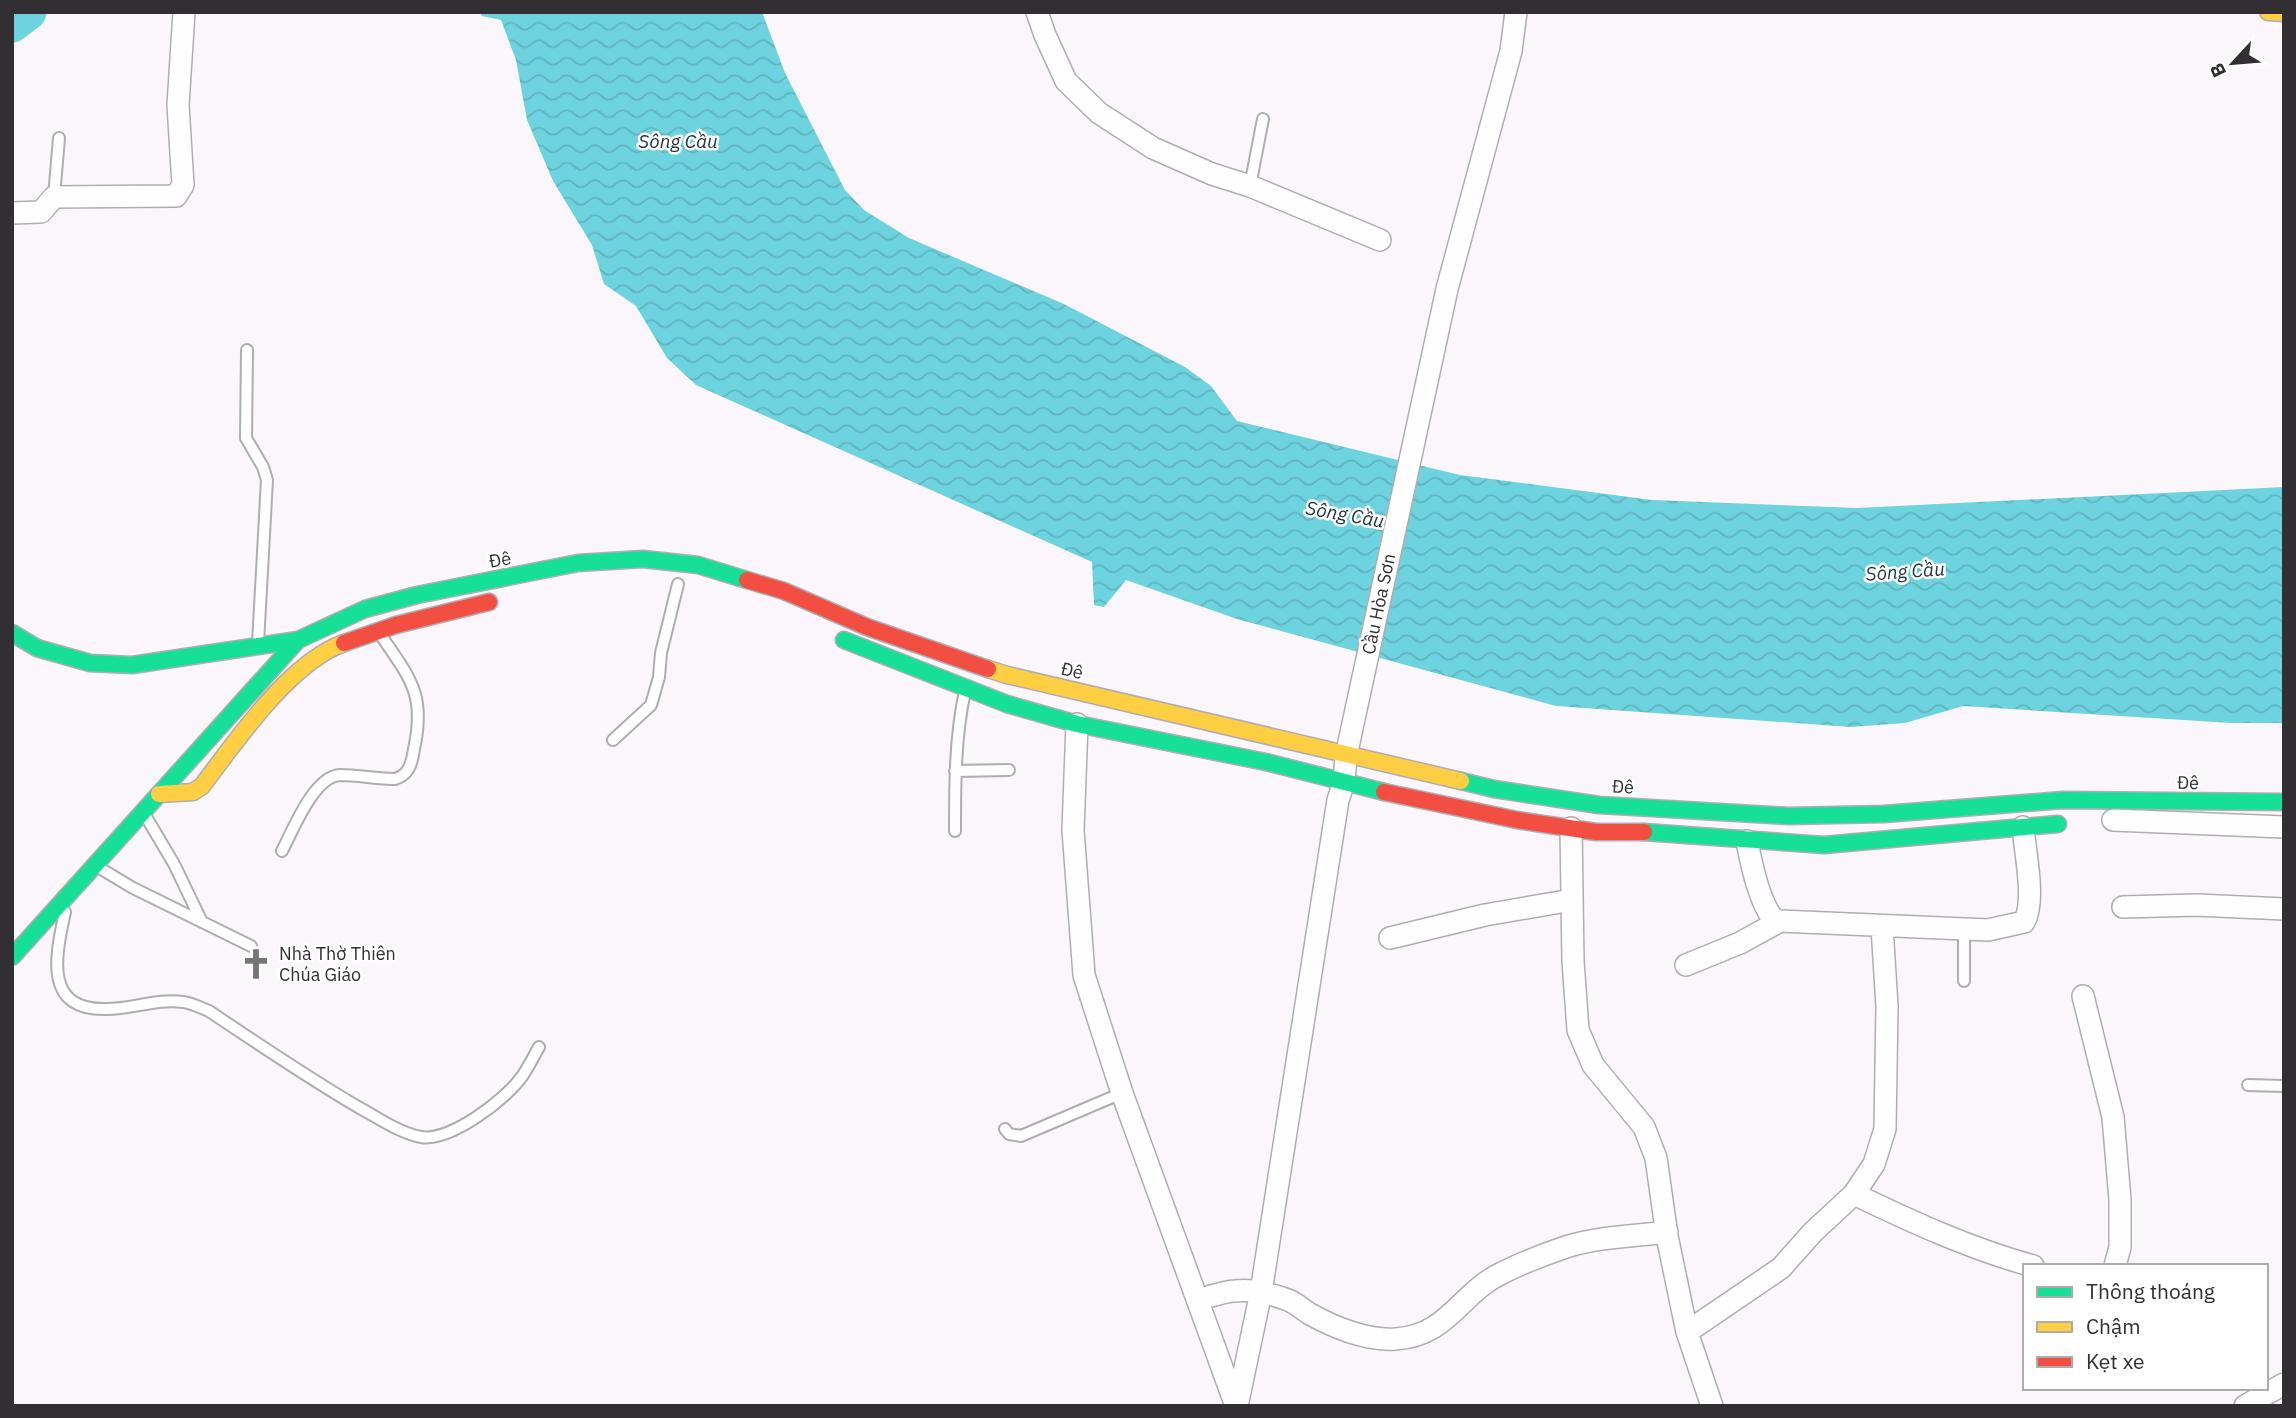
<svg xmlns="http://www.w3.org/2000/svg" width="2296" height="1418" font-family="'IBM Plex Sans',sans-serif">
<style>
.water{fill:url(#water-waves)}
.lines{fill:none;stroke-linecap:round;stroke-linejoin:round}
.river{stroke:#6dd3de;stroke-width:37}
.lane-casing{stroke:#b0adb1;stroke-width:14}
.street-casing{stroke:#b0adb1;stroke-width:24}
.fast-casing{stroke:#b0adb1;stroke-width:19}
.slow-casing{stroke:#b0adb1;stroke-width:19}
.jam-casing{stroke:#b0adb1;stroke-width:19}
.lane{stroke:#fefeff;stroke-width:10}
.street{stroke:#fefeff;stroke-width:21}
.fast{stroke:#16e098;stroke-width:16}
.slow{stroke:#ffcf43;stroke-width:16}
.jam{stroke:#f24e42;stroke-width:16}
.labels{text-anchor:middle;stroke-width:5;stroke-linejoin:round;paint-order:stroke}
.street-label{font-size:18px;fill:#322f33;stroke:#fff}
.poi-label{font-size:18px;fill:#322f33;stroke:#fff;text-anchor:start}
.water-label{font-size:19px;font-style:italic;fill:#21383b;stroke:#fff}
</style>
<defs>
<pattern id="water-waves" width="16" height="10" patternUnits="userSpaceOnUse" patternTransform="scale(1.75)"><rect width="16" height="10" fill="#6dd3de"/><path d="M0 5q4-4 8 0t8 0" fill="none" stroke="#5fb5bf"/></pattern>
</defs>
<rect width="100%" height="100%" fill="#fbf6fc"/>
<path class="water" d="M480,12H762L785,73L845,190L864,210L909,238L1064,304L1185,367L1211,386L1237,421L1460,475L1652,500L1857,508L2284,487V723H2231L1963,706L1905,723L1851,727L1556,706L1237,619L1126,580L1104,607L1094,605L1092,562L696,385L667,358L636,306L604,284L592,245L553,181L527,120L516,60L501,20L482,16Z"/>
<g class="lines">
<path class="river" d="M12,24L28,12"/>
<defs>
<path id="lane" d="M1250,186L1263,119
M54,197L59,138
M247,350L246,438L263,467L267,480L258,643
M613,740L651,705L659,677L661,653L678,584
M955,771L1009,770
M145,815L174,864L201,920
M955,831C955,783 955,737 965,691
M282,851C293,830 314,776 340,775C358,775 377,779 395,779C409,775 412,763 414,749C426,694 410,678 380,634
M98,867L133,888L251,946
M65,912C56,954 42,1011 107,1009C132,1009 158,998 183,1002C192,1003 201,1008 209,1011C258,1044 307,1077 358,1107C377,1117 399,1133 421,1137C450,1142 507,1099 523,1075C529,1066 534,1056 539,1047
M1964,981V930
M2248,1085L2284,1086
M1005,1129L1009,1134L1021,1136L1122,1093"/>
<path id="street" d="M1037,12L1045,35L1066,81L1099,113L1153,148L1212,174L1250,186L1380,240
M12,213L41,212L54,197L176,196L183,185L178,105L184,12
M1077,724L1073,830L1084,975L1122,1093L1236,1406
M2113,820L2284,827
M1571,828L1573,961L1578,1030L1593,1065L1644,1127L1656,1158L1667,1236L1687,1332L1712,1406
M1747,841C1751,863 1760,906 1776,922
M2123,907L2197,905L2284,909
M1390,938L1485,915L1572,900
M1686,965L1740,943L1780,921L1988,930L2024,922C2036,902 2025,852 2023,827
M2083,996L2113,1117L2120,1200V1247L2115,1266
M1854,1194C1912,1222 1971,1249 2033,1266
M1199,1299C1211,1297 1224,1291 1235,1291C1252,1289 1272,1294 1288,1300C1296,1303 1303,1310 1310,1314C1335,1328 1368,1341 1396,1339C1448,1336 1461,1292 1502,1273C1522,1263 1545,1254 1566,1247C1598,1237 1634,1236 1667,1232
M1687,1332L1781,1268L1813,1232L1854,1194L1874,1164L1885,1129L1887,1006L1882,927
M1237,1406L1261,1292L1338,800L1344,782L1346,756L1447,289L1511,51L1516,12
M2245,1406L2284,1384"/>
<path id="fast" d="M12,633L37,648L90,663L132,665L298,640
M844,640L1007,704L1077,724L1266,762L1384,792
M1461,781L1494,789L1599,805L1789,816L1884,814L2063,800L2284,802
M1644,832L1824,845L2058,824
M12,957L298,640L365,609L417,595L578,563L643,559L698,565L747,580"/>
<path id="slow" d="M2268,12L2284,13
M988,669L1007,675L1461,781
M159,794L193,792L202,786C236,741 290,662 344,643"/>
<path id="jam" d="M747,580L784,591L867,627L988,669
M344,643L396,625L489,602
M1384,792L1517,820L1596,832H1644"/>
</defs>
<use href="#lane" class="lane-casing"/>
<use href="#street" class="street-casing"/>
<use href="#fast" class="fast-casing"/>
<use href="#slow" class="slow-casing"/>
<use href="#jam" class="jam-casing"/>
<use href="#lane" class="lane"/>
<use href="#street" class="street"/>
<use href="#fast" class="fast"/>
<use href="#slow" class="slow"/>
<use href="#jam" class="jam"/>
</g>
<defs>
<symbol id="church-bare" viewBox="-9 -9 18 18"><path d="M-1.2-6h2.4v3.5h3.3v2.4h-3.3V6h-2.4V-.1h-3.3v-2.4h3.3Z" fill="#787579" stroke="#fff" stroke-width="2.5" paint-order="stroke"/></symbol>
</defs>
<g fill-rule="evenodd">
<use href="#church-bare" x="234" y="942" width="44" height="44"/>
</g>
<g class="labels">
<g class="street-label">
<text transform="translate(500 560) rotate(-10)" y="6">Đê</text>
<text transform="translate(1379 604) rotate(-78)" y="6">Cầu Hòa Sơn</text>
<text transform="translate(1072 671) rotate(13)" y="6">Đê</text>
<text transform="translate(2188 783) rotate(1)" y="6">Đê</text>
<text transform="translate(1623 787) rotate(3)" y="6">Đê</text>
</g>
<g class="poi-label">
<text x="279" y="960">Nhà Thờ Thiên<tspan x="279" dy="21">Chúa Giáo</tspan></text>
</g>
<g class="water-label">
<text x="678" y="148">Sông Cầu</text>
<text transform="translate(1345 514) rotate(10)" y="7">Sông Cầu</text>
<text transform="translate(1905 571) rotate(-4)" y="7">Sông Cầu</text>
</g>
</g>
<rect width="2296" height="1418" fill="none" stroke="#322f33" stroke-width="28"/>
<rect x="2023" y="1264" width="245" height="126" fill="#ffffff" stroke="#adacad" stroke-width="2"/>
<rect x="2037" y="1287" width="35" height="10" fill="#16e098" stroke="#adacad" stroke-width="2"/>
<text x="2086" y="1299" font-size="21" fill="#322f33">Thông thoáng</text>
<rect x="2037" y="1322" width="35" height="10" fill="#ffcf43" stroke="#adacad" stroke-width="2"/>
<text x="2086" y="1334" font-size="21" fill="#322f33">Chậm</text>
<rect x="2037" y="1357" width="35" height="10" fill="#f24e42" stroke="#adacad" stroke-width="2"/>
<text x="2086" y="1369" font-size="21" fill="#322f33">Kẹt xe</text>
<g transform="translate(2233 63) rotate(244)" stroke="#ffffff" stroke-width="5" paint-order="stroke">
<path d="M0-5L12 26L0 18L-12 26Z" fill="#322f33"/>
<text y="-10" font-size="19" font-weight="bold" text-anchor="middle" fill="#322f33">B</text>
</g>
</svg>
